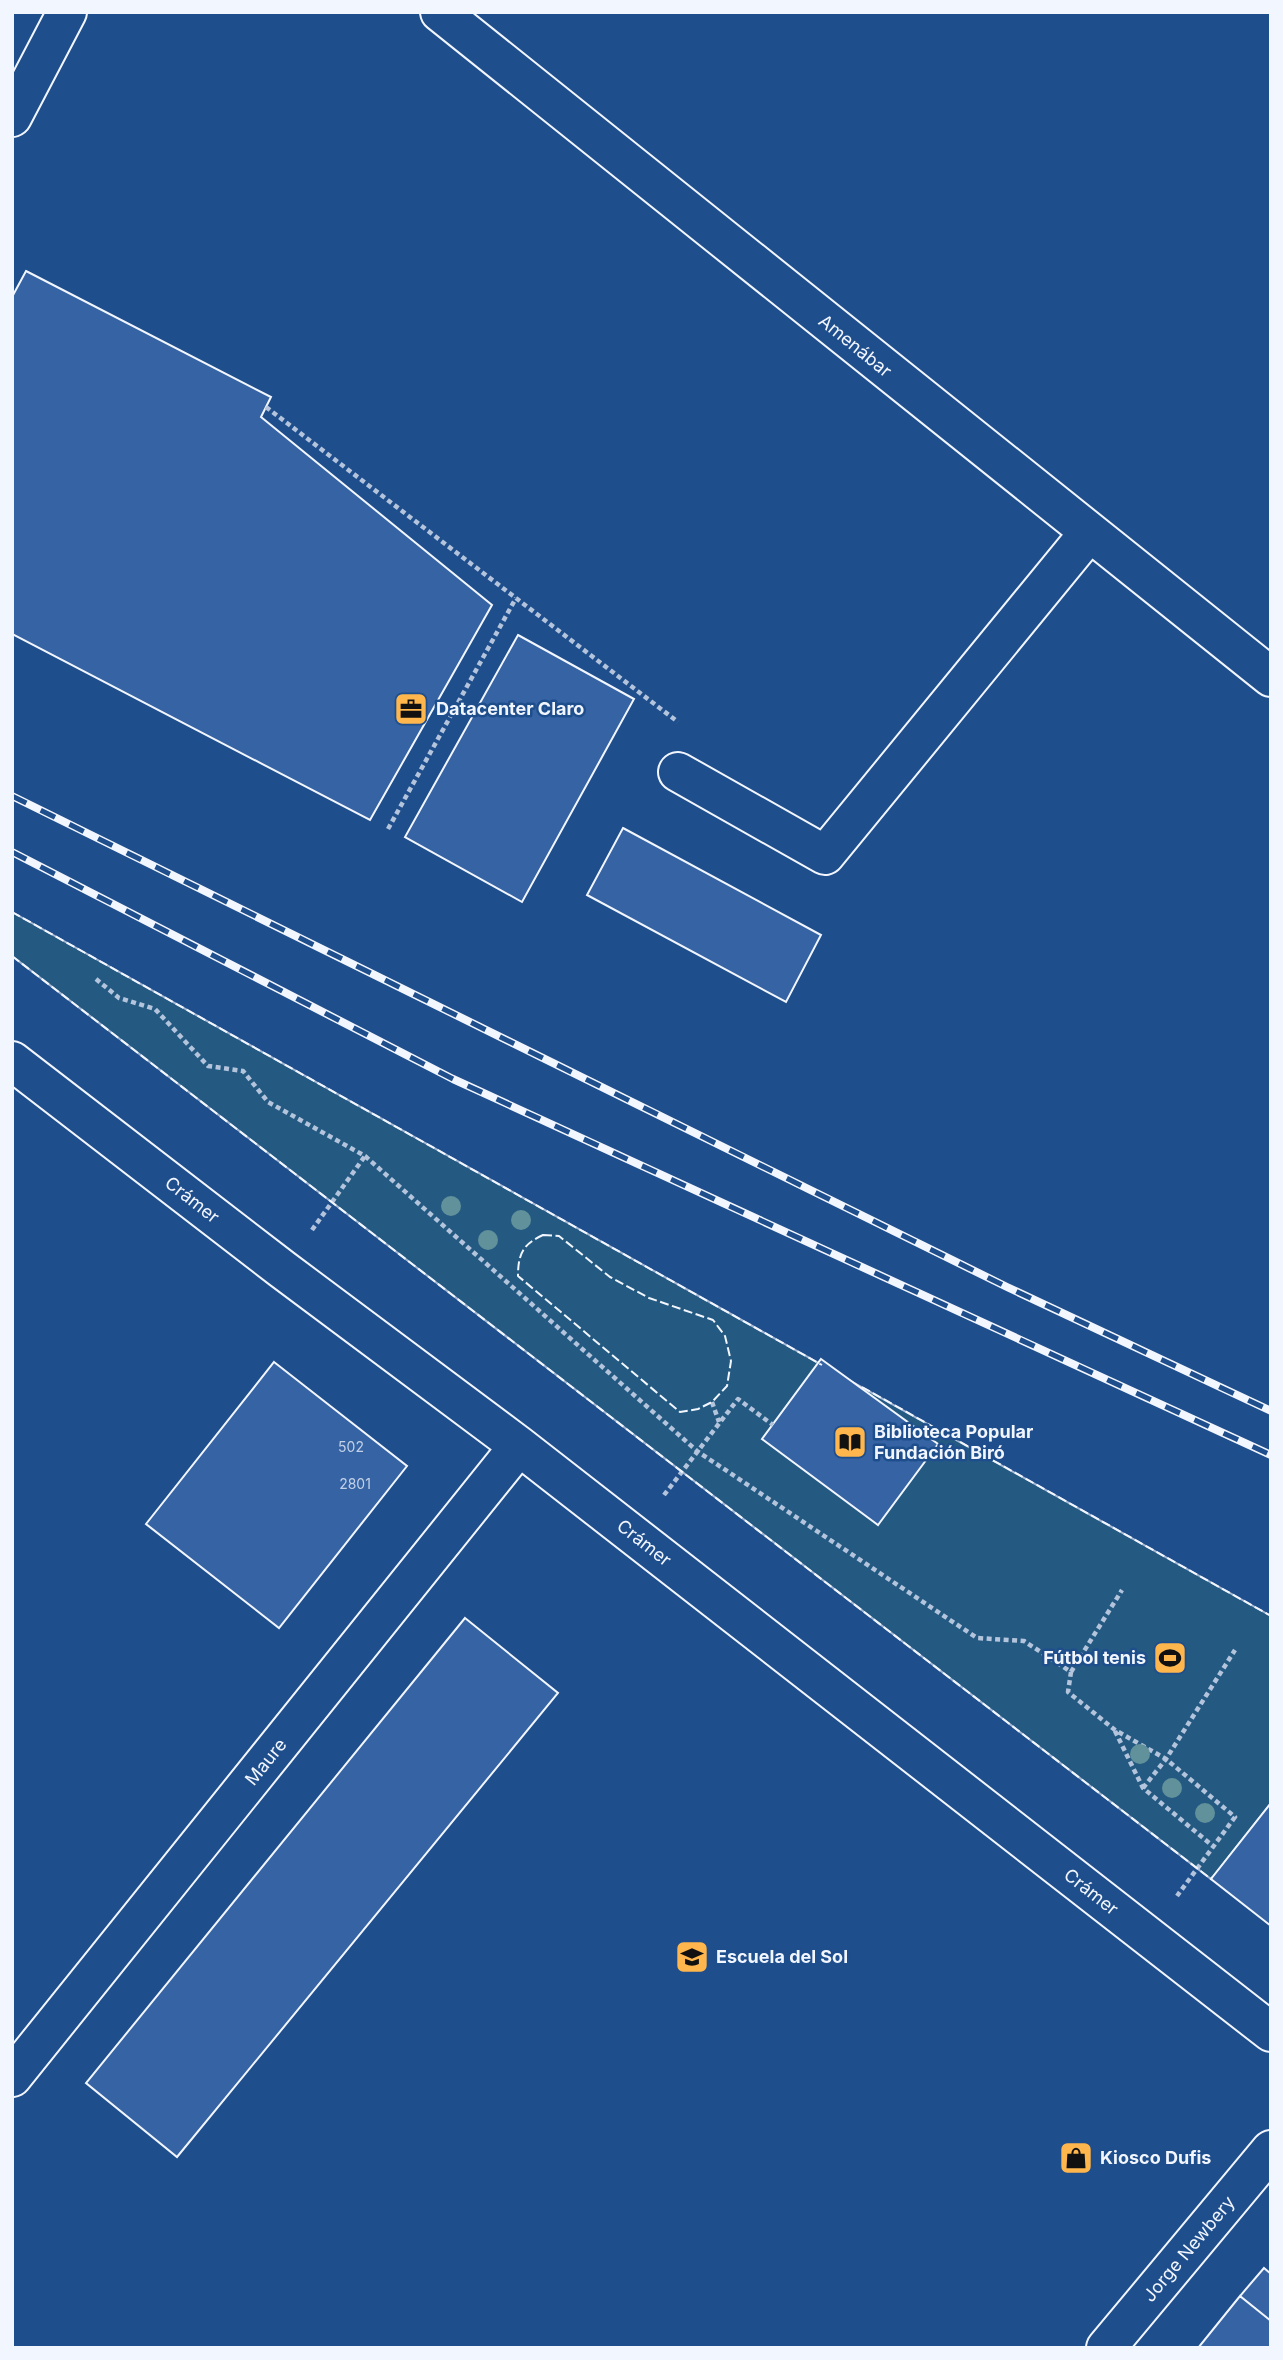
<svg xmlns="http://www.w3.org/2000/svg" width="1283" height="2360" font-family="Inter,sans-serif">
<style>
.green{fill:#245a82;stroke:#a8bbd7;stroke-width:2}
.building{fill:#3563a3;stroke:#f2f6ff;stroke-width:2}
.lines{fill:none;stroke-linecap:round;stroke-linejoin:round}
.minor-casing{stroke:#f2f6ff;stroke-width:42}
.path{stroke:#b3c4dc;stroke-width:4.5;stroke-dasharray:5 3.5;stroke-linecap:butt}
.minor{stroke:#1f4e8c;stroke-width:38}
.rail-casing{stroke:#f2f6ff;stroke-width:8}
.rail{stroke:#1f4e8c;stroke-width:5;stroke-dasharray:16;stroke-linecap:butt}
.fence{stroke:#f2f6ff;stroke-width:2;stroke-dasharray:9 3.5;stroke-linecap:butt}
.tree{fill:#61919a}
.labels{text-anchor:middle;stroke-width:5;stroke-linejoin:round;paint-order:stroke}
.number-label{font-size:14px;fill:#c3d1e8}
.street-label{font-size:18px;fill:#f2f6ff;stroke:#1f4e8c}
.poi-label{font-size:18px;font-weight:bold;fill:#f2f6ff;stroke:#1f4e8c;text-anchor:start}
</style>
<rect width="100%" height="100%" fill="#1f4e8c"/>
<path class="green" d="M12,912L1271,1616V1803L1211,1879L12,956Z"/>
<path class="building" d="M26,271L271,397L261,417L492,605L370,820L12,634V297Z
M518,635L634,699L522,902L405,837Z
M623,828L821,935L786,1002L587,895Z
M821,1359L938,1444L878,1525L762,1439Z
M274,1362L407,1466L279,1628L146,1524Z
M465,1618L558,1693L177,2157L86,2083Z
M1271,1803V1926L1211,1879Z
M1264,2268L1271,2274V2321L1240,2296Z
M1240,2296L1271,2321V2348H1198Z"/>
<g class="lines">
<defs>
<path id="minor" d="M440,12L1271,677
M12,117L67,12
M678,772L825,855L1088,534
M12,1061L282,1269L519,1446L1271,2032
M12,2077L519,1446
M1106,2348L1271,2150"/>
</defs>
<use href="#minor" class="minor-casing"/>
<path class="path" d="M266,407L678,722
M388,829L516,598
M96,979L119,998L155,1009L208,1066L243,1071L268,1102L365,1156L697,1451L977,1638L1024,1641L1071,1672L1068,1692L1115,1730L1166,1759L1235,1817L1177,1896
M312,1230L365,1156
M712,1402L719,1422
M664,1495L738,1399L773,1425
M1071,1672L1122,1590
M1115,1731L1143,1788L1214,1847
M1143,1788L1166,1759L1235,1650"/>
<use href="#minor" class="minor"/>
<defs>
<path id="rail" d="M12,796L1007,1287L1271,1411
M12,852L453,1079L1271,1455"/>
</defs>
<use href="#rail" class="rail-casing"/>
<use href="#rail" class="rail"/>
<path class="fence" d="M12,912L822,1365
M12,956L1211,1879L1212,1877
M543,1235L559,1236L610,1277L649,1298L713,1320L725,1336L731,1361L727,1386L712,1402L698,1409L680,1412L518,1276C518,1254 523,1244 543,1235Z
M862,1387L1271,1616"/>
</g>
<g class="tree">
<circle cx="451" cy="1206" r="10"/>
<circle cx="521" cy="1220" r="10"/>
<circle cx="488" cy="1240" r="10"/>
<circle cx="1140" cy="1754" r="10"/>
<circle cx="1172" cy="1788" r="10"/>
<circle cx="1205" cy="1813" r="10"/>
</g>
<defs>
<symbol id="office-square" viewBox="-11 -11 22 22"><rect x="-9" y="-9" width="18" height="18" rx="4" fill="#ffb74d" stroke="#1f4e8c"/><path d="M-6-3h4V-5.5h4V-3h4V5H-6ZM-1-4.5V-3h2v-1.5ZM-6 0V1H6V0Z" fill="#111"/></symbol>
<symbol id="library-square" viewBox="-11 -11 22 22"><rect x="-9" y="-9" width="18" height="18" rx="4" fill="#ffb74d" stroke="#1f4e8c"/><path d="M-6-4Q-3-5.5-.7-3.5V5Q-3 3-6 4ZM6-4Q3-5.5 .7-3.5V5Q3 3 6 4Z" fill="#111"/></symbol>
<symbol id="stadium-square" viewBox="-11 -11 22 22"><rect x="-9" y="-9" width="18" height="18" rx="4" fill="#ffb74d" stroke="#1f4e8c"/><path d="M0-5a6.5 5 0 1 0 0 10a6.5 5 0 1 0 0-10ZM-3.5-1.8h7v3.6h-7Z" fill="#111"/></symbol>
<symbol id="school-square" viewBox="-11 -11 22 22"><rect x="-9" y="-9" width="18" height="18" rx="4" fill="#ffb74d" stroke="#1f4e8c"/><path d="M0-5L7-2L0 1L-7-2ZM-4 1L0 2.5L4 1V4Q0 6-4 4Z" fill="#111"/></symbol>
<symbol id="shop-square" viewBox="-11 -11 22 22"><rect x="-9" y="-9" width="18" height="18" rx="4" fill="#ffb74d" stroke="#1f4e8c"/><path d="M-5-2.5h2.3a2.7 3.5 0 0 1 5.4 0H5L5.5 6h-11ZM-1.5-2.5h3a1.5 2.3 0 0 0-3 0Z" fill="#111"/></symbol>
</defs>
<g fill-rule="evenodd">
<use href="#office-square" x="392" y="690" width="38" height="38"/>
<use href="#library-square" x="831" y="1423" width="38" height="38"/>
<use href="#stadium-square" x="1151" y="1639" width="38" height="38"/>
<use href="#school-square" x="673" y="1938" width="38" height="38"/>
<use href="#shop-square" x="1057" y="2139" width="38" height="38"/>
</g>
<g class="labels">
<g class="number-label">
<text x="351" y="1452">502</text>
<text x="355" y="1489">2801</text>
</g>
<g class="street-label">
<text transform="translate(855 346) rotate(39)" y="6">Amenábar</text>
<text transform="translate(192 1200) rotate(38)" y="6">Crámer</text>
<text transform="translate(644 1543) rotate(38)" y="6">Crámer</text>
<text transform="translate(266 1762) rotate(-51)" y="6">Maure</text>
<text transform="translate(1091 1892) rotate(38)" y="6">Crámer</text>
<text transform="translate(1189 2249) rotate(-50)" y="6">Jorge Newbery</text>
</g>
<g class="poi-label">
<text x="436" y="715">Datacenter Claro</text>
<text x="874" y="1438">Biblioteca Popular<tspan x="874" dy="21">Fundación Biró</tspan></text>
<text x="1146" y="1664" text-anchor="end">Fútbol tenis</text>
<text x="716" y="1963">Escuela del Sol</text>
<text x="1100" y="2164">Kiosco Dufis</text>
</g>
</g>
<rect width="1283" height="2360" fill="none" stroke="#f2f6ff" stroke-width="28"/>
</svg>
